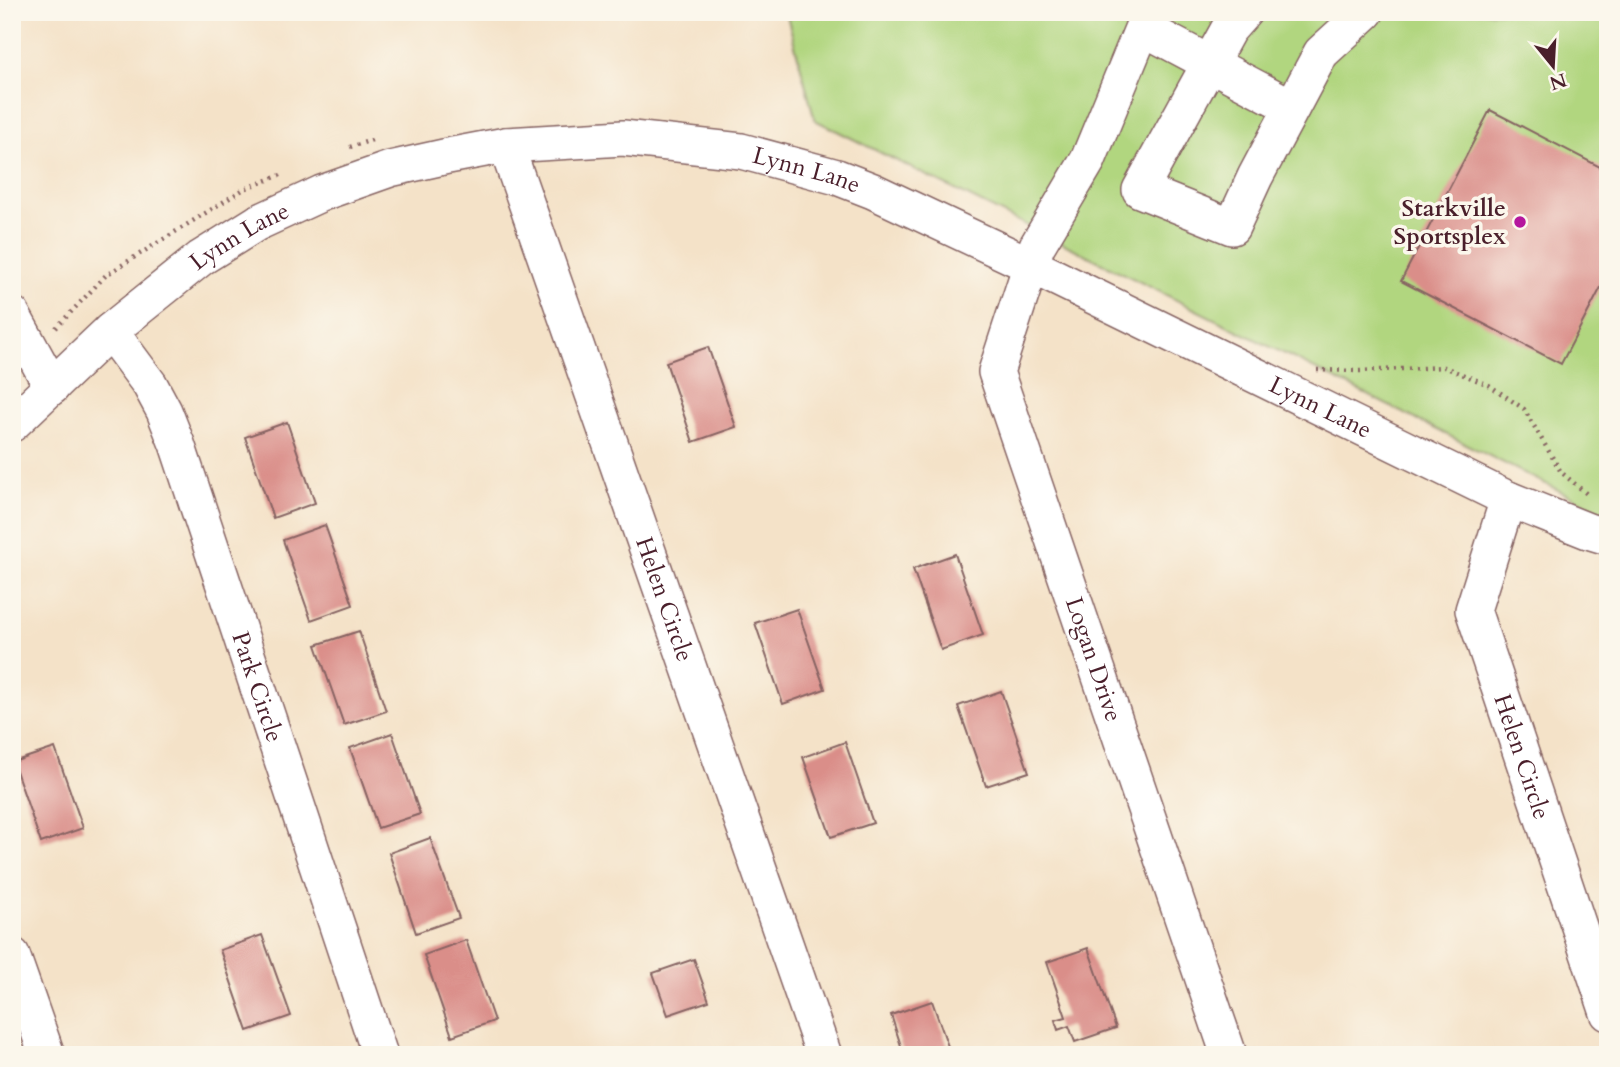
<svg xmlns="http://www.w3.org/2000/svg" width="1620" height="1067" font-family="Cardo,serif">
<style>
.green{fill:#b1d67f;stroke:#7e7a55;stroke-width:2}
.building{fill:#da8e89}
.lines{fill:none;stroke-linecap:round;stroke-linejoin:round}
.minor-casing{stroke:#866362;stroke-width:38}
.path{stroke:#866362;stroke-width:4.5;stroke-dasharray:2 5;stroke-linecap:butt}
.minor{stroke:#fff;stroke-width:35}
.poi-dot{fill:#b5179e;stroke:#fbf7ec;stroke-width:2.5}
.labels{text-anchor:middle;stroke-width:7;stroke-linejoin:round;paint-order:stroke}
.street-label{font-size:24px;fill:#4a1f2b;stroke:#fbf7ec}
.poi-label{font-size:24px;font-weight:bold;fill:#4a1f2b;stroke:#fbf7ec;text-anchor:end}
</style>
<rect width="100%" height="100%" fill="#fbf7ec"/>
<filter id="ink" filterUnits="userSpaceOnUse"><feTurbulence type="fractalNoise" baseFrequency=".0143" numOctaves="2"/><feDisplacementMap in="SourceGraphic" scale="14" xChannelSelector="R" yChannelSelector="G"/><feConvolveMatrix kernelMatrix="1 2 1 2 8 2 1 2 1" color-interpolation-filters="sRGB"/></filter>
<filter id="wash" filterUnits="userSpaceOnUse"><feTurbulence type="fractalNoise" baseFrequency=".00686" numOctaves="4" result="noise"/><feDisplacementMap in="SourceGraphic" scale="28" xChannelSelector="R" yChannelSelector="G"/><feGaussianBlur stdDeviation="1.57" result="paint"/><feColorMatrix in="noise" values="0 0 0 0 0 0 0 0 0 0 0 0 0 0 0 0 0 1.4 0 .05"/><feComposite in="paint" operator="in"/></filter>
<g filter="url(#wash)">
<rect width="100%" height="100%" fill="#f4e2c8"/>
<path class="green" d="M786,12H1608V515L815,120Z"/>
<g id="blocks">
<path class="building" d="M1490,110L1608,171V274L1561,364L1401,281Z
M708,347L736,427L693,442L666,362Z
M287,422L315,503L273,518L245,437Z
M325,525L353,605L311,620L283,540Z
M955,554L983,635L941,650L913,569Z
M797,609L825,689L783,704L755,623Z
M359,631L386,711L344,725L316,645Z
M1001,691L1029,772L986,786L958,706Z
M392,733L420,814L378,828L350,748Z
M845,742L873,823L831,837L803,757Z
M55,748L83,828L41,843L13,762Z
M430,838L459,918L416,933L389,853Z
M262,935L291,1016L248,1031L220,950Z
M466,940L494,1021L452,1036L424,955Z
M1088,948L1116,1028L1075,1042L1069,1026L1058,1030L1055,1020L1066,1017L1047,962Z
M694,959L709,1001L668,1015L653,973Z
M932,1001L951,1055H904L891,1015Z"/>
</g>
</g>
<g filter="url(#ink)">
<use href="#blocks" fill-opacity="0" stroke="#866362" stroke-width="2"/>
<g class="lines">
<defs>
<g id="minor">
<path id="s1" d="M1149,12L1088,160L1037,246L996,372L1229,1055"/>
<path d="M1244,12L1228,30L1140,190L1232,227L1255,177L1321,53L1366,12"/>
<path d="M1143,28L1292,107"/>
<path id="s2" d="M506,145L824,1055"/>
<path d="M12,314L52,387"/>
<path id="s3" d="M110,331L150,385L164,411L177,444L380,1055"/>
<path id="s4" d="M12,424L110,331L201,258L257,223L322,193L390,169L448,156L506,145L623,138L741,151L837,177L873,191L1030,265L1508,499L1588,531L1608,537"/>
<path id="s5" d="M1508,499L1473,610L1608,1013"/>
<path d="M12,955L47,1055"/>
</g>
</defs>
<use href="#minor" class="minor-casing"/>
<path class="path" d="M350,147L372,140
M56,328L106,275L244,189L281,175
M1317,370L1359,371L1444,367L1489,385L1524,409L1561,472L1588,495"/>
<use href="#minor" class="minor"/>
</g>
</g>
<circle class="poi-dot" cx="1520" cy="222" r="7"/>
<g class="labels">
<g class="street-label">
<text dy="8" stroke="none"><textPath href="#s4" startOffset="884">Lynn Lane</textPath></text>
<text dy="8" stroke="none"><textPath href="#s4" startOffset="296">Lynn Lane</textPath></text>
<text dy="8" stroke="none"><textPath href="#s4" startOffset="1451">Lynn Lane</textPath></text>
<text dy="8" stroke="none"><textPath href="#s2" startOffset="481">Helen Circle</textPath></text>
<text dy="8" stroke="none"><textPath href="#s1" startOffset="696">Logan Drive</textPath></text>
<text dy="8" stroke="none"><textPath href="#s3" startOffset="388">Park Circle</textPath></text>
<text dy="8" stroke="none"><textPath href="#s5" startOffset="271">Helen Circle</textPath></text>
</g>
<g class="poi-label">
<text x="1506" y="216">Starkville<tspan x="1506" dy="28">Sportsplex</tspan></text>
</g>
</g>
<rect width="1620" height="1067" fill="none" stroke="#fbf7ec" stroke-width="42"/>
<g transform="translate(1553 66) rotate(162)" stroke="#fbf7ec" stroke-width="5" paint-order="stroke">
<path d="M0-5L12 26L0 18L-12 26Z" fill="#4a1f2b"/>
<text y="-10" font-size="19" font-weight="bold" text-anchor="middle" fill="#4a1f2b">N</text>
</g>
</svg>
